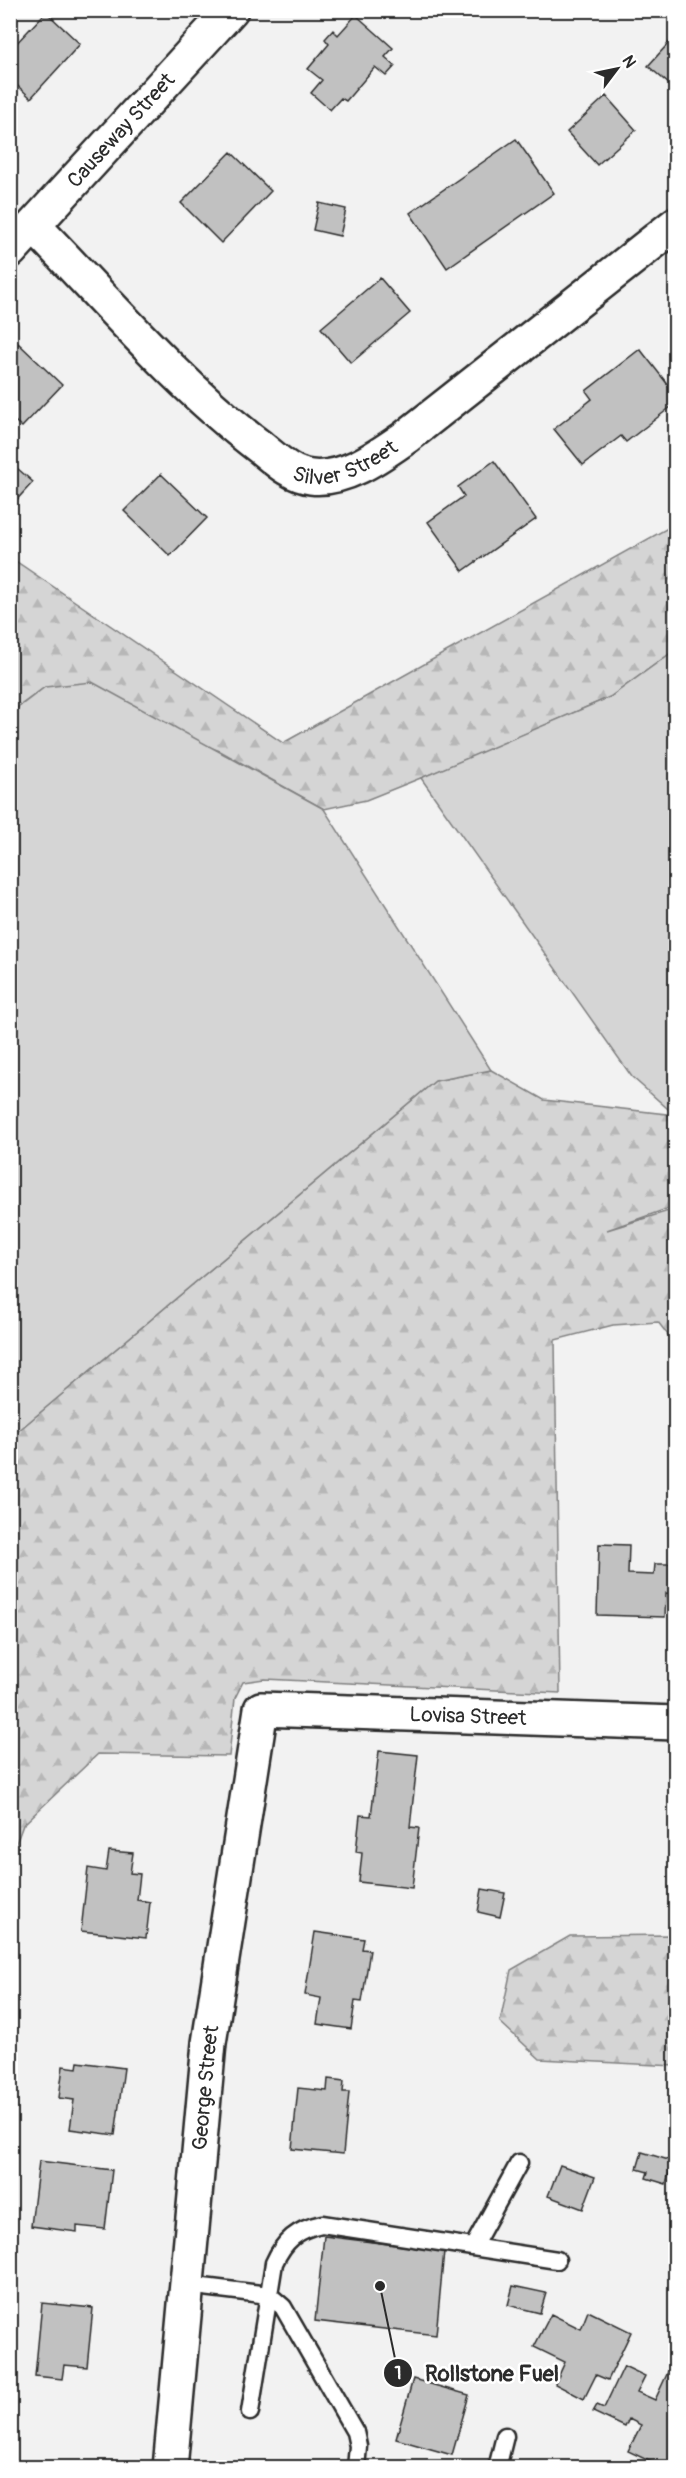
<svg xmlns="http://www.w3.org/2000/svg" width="686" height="2478" font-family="Pangolin,sans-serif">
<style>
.forest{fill:url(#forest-firs);stroke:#808080;stroke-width:1.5}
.park{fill:#d5d5d5;stroke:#808080;stroke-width:1.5}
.building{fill:#c1c1c1;stroke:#2b2b2b;stroke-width:1.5}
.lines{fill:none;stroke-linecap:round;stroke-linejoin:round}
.lane-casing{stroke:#2b2b2b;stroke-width:21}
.street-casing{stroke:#2b2b2b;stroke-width:38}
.lane{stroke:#fff;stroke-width:16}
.street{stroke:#fff;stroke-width:33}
.labels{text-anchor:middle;stroke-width:5;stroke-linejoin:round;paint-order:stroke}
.street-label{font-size:21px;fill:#2b2b2b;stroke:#fff}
.leader{fill:none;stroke:#2b2b2b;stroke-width:2}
.callout-dot{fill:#2b2b2b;stroke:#fff;stroke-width:2}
.mark-label{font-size:18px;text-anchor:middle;font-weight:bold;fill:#fff}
.callout-label{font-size:22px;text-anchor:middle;font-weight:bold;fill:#2b2b2b;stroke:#fff;stroke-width:5;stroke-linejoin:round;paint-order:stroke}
</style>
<defs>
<pattern id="forest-firs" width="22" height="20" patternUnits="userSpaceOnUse" patternTransform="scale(1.5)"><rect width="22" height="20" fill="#d5d5d5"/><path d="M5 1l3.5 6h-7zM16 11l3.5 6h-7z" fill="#b7b7b7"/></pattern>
</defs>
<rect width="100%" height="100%" fill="#f2f2f2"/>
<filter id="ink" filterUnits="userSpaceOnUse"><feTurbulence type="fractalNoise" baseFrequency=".0167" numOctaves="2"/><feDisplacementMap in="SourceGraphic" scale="12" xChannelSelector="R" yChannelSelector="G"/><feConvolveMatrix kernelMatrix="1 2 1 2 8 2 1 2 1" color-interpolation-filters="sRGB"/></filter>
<g filter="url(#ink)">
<path class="forest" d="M675,524V650L610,697L458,763L366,800L324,809L220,751L45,687L11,712L10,564L14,560L283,743Z
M491,1070L544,1100L675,1115V1206L607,1230L675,1209V1344L658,1322L613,1325L555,1340L560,1693L264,1679L243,1682L235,1698L229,1756L98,1754L23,1825L11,1857V1437L435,1081Z
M675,1935V2066L540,2059L500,2022L511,1970L570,1936Z"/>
<path class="park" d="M675,650V1115L632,1077L421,778L610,697Z
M92,682L324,809L491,1070L435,1081L11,1437V713L45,687Z"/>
<path class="building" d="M46,12L80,44L31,98L10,79V50Z
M356,15L393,48L385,57L395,66L386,76L375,67L346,101L341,98L330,110L311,93L322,80L308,69L329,44L325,39L333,30L338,35Z
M676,35V90L648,66Z
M606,96L636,130L597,165L567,132Z
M516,139L554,193L447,268L410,213Z
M231,152L271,191L221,243L181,203Z
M319,203L346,209L340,236L313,230Z
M380,278L410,313L351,363L321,328Z
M18,343L62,385L22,427L10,417V352Z
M640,349L676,395V403L626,442L621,436L583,465L554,429L592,399L586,391Z
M494,461L536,519L463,571L428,522L464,496L458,487Z
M10,462L33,482L10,507Z
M161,474L207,518L170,556L124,511Z
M599,1544L629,1545L628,1574L654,1575L655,1564H676V1594L666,1593L665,1617L597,1615Z
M379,1751L418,1755L410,1827L419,1828L412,1888L359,1882L362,1853L356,1852L360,1815L371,1816Z
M109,1851L133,1853L130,1873L140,1874L137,1900L150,1902L146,1938L81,1931L88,1868L106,1871Z
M482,1889L505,1893L500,1917L478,1912Z
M315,1932L364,1939L362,1949L370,1950L362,2002L355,2001L351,2029L317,2024L321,1998L305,1995Z
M78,2062L124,2068L115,2135L70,2129L74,2100L59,2098L63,2066L77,2068Z
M328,2079L344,2081L343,2092H349L343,2154L292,2149L298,2088L327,2091Z
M642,2152L672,2161L666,2184L646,2178L648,2172L637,2169Z
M39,2161L112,2170L105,2229L77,2226V2232L31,2226Z
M560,2165L595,2177L583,2209L548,2196Z
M324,2236L444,2251L436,2335L315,2321Z
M513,2286L546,2293L540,2313L508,2305Z
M42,2303L93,2308L87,2367L64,2365L62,2379L35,2376Z
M588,2311L631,2332L608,2380L596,2375L584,2399L555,2384L565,2362L534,2347L551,2314L581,2329Z
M674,2359L676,2452L668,2468H664L628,2451L641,2425L629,2419L625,2427L593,2412L597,2405L604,2408L624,2366L645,2376L637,2392L655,2400Z
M413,2379L469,2395L452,2455L396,2439Z"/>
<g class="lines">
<defs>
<path id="lane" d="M473,2247L519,2163
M187,2285L269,2295L283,2307L355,2432L358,2446L356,2468
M250,2412L274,2263C284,2241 297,2229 322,2224L557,2260
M497,2468L505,2436"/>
<g id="street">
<path id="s1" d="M35,227C108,302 177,384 260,447C275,459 291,475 311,477C345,481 380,455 406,437L676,224"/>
<path id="s2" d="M10,251L231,10"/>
<path id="s3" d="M170,2468L209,2043L261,1709L676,1723"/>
</g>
</defs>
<use href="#lane" class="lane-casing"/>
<use href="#street" class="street-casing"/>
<use href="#lane" class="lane"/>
<use href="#street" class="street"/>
</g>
</g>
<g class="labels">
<g class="street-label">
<text dy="7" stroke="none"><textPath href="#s2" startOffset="164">Causeway Street</textPath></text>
<text dy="7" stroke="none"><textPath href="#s1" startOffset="412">Silver Street</textPath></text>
<text dy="7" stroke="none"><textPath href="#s3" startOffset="972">Lovisa Street</textPath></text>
<text dy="7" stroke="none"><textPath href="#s3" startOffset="382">George Street</textPath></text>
</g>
</g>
<path class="leader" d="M380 2286L398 2373"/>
<g class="callout-dot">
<circle cx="380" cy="2286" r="6"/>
<circle cx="398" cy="2373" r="15"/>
</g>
<g class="mark-label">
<text x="398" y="2379">1</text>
</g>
<g class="callout-label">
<text x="492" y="2381">Rollstone Fuel</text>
</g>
<rect width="686" height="2478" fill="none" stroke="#fff" stroke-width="36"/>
<rect x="18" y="18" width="650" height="2442" fill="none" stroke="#2b2b2b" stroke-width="2" filter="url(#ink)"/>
<g transform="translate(617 69) rotate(58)" stroke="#ffffff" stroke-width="4.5" paint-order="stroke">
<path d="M0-4.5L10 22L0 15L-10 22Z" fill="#2b2b2b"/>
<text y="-9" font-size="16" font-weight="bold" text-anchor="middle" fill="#2b2b2b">N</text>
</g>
</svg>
